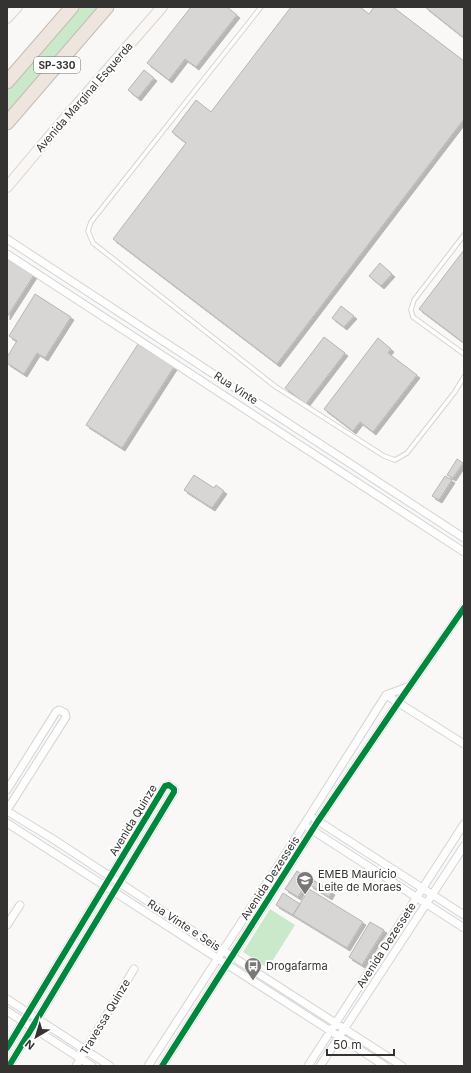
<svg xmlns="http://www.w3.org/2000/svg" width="471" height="1073" font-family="Inter,sans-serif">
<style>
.green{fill:#cae8ca}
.building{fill:#d8d6d4;stroke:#b7b5b4;filter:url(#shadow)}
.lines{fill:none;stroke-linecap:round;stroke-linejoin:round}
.lane-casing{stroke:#d5d4d2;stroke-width:5.5}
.street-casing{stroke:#d5d4d2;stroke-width:9}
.secondary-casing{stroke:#d5d4d2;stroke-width:12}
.highway-casing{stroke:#c5bbb3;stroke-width:15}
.lane{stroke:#fefefe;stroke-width:3.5}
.street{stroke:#fefefe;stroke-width:7}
.secondary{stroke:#f9f6f4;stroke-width:10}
.highway{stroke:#eee5df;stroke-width:13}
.cycleway-casing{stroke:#fff;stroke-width:8}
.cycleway{stroke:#00873e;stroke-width:6}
.labels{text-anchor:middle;stroke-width:4;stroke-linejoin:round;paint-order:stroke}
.shield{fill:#fff;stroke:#71706f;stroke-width:1}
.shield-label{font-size:10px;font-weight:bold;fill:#343331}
.street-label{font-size:11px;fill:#343331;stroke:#fff}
.poi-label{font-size:11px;fill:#343331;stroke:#fff;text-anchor:start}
</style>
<defs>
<filter id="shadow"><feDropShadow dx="3" dy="3" stdDeviation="0" flood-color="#0004"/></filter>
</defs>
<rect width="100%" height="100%" fill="#faf8f6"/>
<path class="green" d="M80,7H101L7,115V93L8,89Z
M270,909L295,925L268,968L243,952Z"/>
<path class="building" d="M191,7H227L237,15L196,67L185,59L169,80L147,63Z
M291,7H360L369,14L374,7H393L464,61V119L277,364L113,239L186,143L172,132L196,100L211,112Z
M425,7H464V38Z
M144,70L154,78L138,98L128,90Z
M464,250V343L419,309Z
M7,257L34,275L7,317Z
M380,263L392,274L381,286L369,276Z
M35,294L71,317L45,358L37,353L24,374L7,363V357L17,341L9,336Z
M341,306L354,316L344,327L332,318Z
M324,337L345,353L306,404L285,388Z
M378,338L391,349L388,353L417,375L373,432L360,422L353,431L324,409Z
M138,344L174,367L122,448L86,425Z
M457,459L463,463L453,478L447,475Z
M194,475L214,488L216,485L224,491L212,508L184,490Z
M445,476L452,480L439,500L432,496Z
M297,871L309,879L298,897L285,889Z
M313,880L332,892L329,897L310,885Z
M309,889L363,922L347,948L293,915Z
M283,893L300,904L293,915L276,905Z
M370,922L384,930L362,965L349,957Z"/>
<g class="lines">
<defs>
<path id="lane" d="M261,7L91,222L88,231L93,243L276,387L384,456L395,460L407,453L454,393L464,377
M464,235L414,300L411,310L413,317L464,354"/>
<path id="street" d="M7,239L464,538
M7,254L464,552
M386,695L464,744
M386,695L410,686
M7,790L56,712L59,710L65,713L66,717L7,810
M7,811L53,839L202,937L402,1066
M315,819L464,915
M7,823L385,1066
M309,828L464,928
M7,925L20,905
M7,999L110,1066
M7,1011L92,1066
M7,1048L165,786L169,785L174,789V792L9,1066
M76,1066L134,969
M148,1066L281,861L386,695
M162,1066L318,821L398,703L464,608
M308,1066L464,824
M320,1066L464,846"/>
<path id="secondary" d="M7,18L17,7
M7,187L54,131L162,7"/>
<path id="highway" d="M7,82L72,7
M7,123L107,7"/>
</defs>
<use href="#lane" class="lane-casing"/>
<use href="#street" class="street-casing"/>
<use href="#secondary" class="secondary-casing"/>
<use href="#highway" class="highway-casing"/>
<use href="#lane" class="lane"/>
<use href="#street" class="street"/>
<use href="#secondary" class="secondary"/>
<use href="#highway" class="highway"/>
<defs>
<path id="cycleway" d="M7,1048L165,786L169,785L174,789V792L9,1066
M162,1066L318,821L398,703L464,608"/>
</defs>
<use href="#cycleway" class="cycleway-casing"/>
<use href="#cycleway" class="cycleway"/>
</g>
<defs>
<symbol id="school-pin" viewBox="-11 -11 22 30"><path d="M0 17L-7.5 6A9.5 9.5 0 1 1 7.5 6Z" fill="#797876" stroke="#fff"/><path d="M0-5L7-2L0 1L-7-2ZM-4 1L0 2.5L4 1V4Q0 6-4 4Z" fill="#fff"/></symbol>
<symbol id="bus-pin" viewBox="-11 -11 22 30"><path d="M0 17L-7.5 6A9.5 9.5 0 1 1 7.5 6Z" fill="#797876" stroke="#fff"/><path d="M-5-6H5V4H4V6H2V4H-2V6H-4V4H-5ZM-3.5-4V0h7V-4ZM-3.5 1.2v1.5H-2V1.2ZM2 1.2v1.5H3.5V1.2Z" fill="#fff"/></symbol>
</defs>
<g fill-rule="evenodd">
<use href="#school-pin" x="295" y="870" width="20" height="27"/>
<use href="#bus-pin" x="243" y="956" width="20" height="27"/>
</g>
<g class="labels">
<rect class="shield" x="34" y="57" width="46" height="16" rx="3"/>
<g class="shield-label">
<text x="57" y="69">SP-330</text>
</g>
<g class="street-label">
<text transform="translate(84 97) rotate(-49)" y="4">Avenida Marginal Esquerda</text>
<text transform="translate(236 388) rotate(33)" y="4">Rua Vinte</text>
<text transform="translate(133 820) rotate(-59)" y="4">Avenida Quinze</text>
<text transform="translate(270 878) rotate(-57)" y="4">Avenida Dezesseis</text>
<text transform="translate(184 925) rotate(33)" y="4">Rua Vinte e Seis</text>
<text transform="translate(386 945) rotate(-57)" y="4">Avenida Dezessete</text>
<text transform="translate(105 1017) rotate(-59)" y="4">Travessa Quinze</text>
</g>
<g class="poi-label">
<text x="318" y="878">EMEB Maurício<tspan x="318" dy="13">Leite de Moraes</tspan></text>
<text x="266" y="970">Drogafarma</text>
</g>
</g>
<rect width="471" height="1073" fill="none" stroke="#343331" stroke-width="16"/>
<g transform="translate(36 1037) rotate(218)" stroke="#ffffff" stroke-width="3" paint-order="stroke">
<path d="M0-3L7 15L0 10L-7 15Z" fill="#343331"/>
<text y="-6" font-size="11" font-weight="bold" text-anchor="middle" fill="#343331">N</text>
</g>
<path d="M327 1049v6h67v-6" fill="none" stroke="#343331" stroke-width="2"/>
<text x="333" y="1049" font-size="12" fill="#343331" stroke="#ffffff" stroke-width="3" paint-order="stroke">50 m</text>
</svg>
